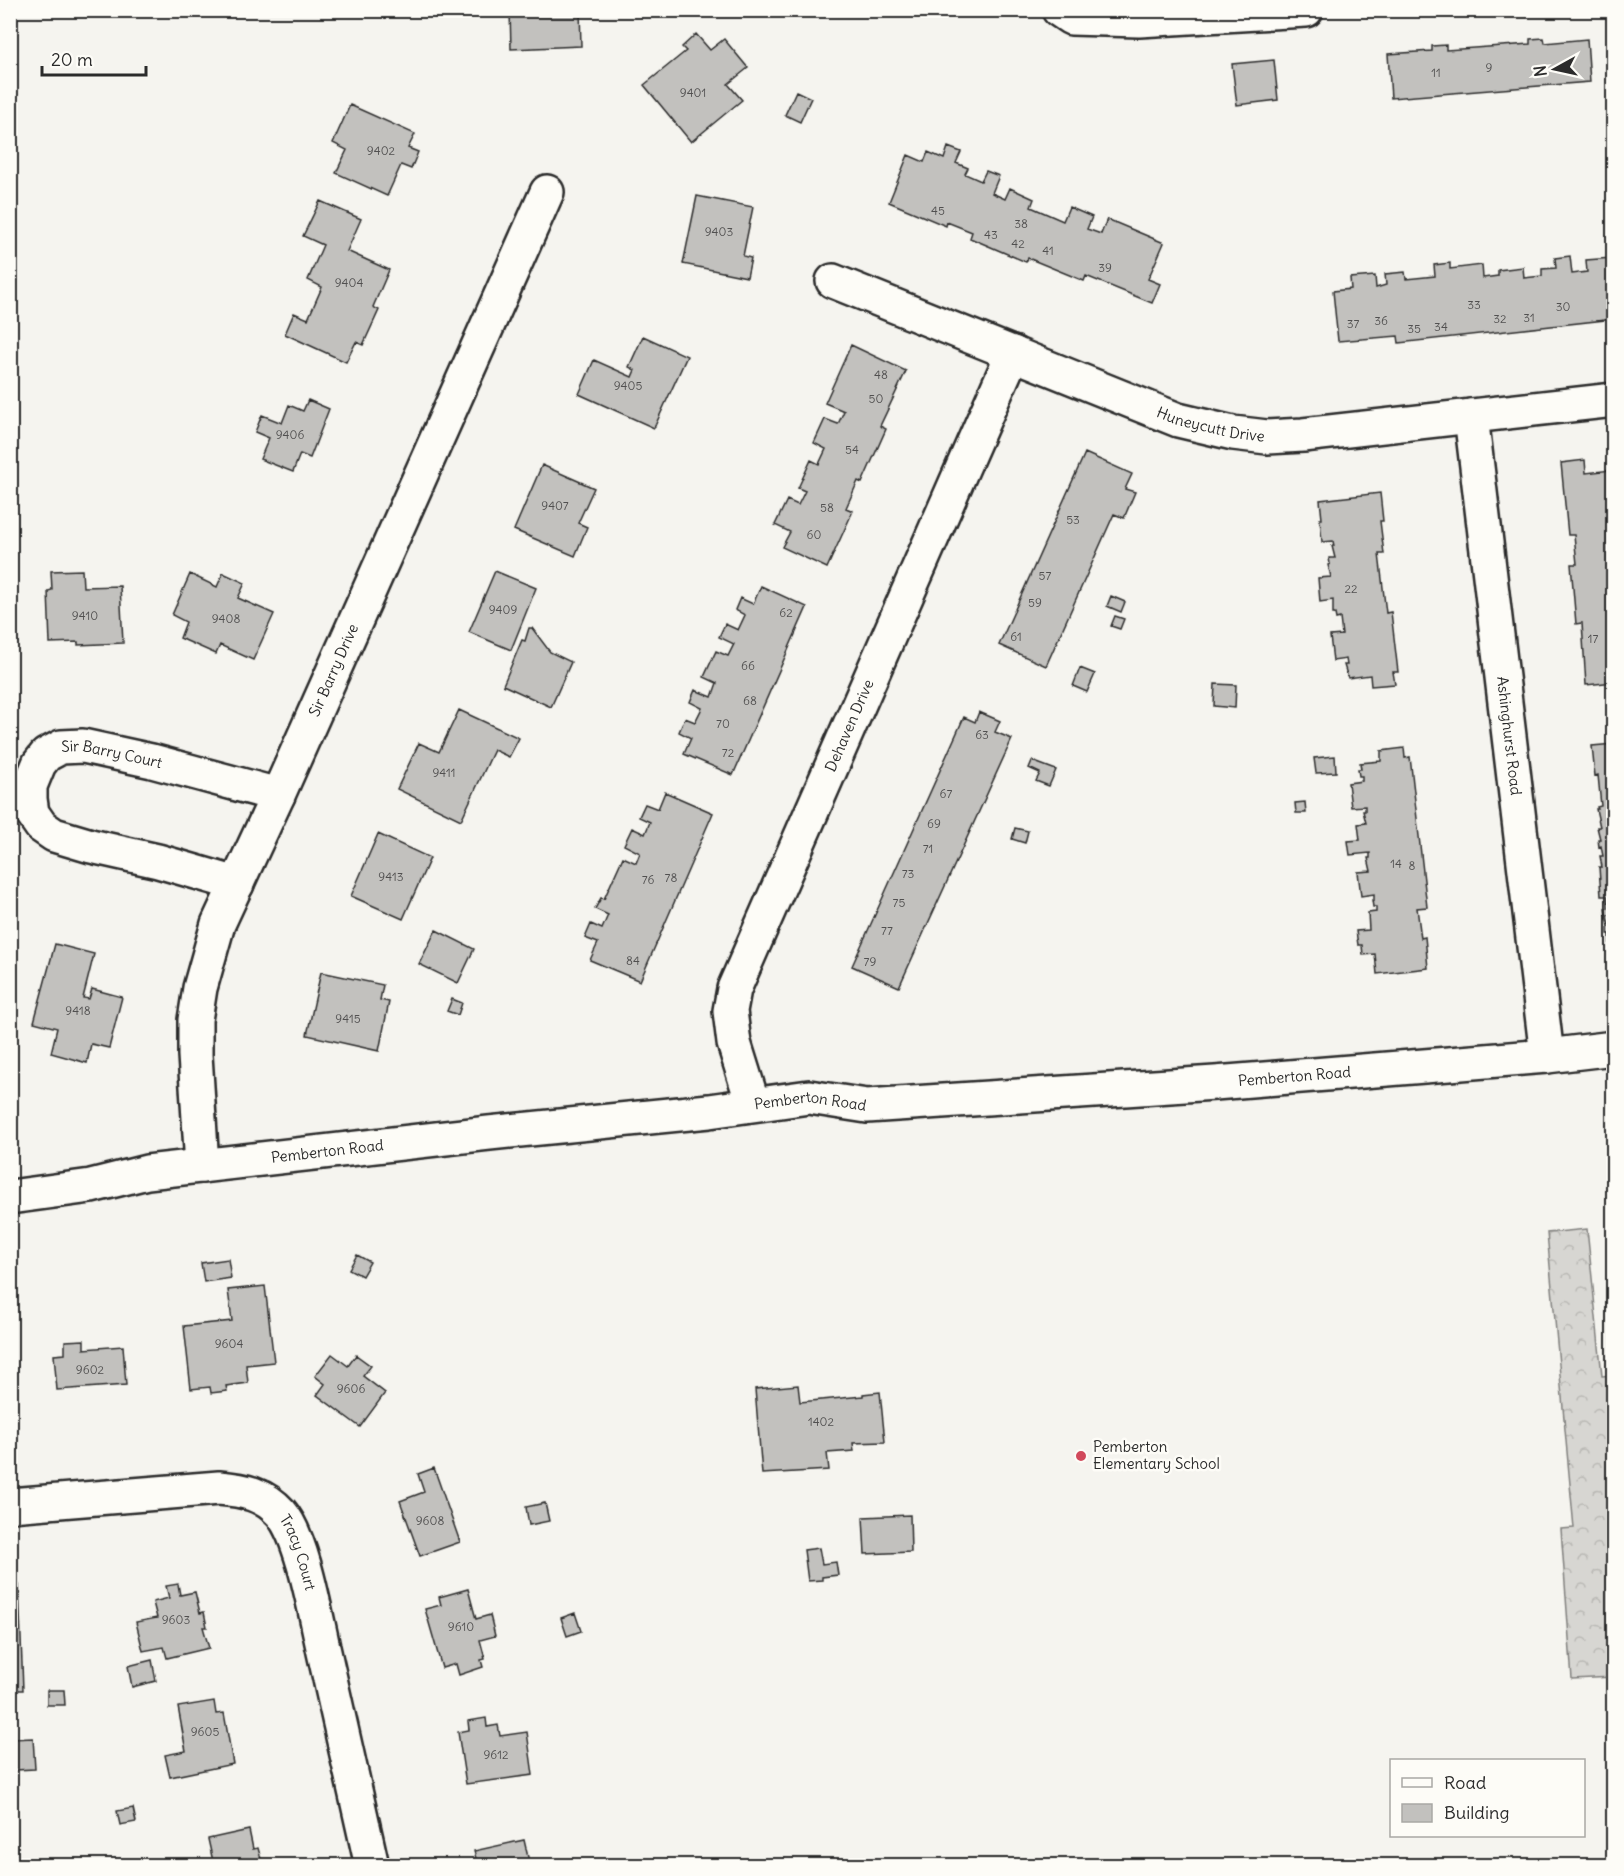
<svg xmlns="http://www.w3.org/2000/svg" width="1624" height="1876" font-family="Delius,sans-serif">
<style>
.forest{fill:url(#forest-crowns);stroke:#81807e;stroke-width:1.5}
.building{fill:#c2c1be;stroke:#2b2b2b;stroke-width:1.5}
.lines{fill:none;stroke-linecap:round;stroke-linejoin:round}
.minor-casing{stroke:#2b2b2b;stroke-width:38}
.minor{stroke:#fdfcf7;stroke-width:33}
.poi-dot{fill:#d1495b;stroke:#fdfcf7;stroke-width:2}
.labels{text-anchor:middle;stroke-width:5;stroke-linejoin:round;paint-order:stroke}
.number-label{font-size:12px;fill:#515050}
.street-label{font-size:15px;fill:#2b2b2b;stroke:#fdfcf7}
.poi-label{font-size:15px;fill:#2b2b2b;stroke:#fdfcf7;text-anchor:start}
</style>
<defs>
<pattern id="forest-crowns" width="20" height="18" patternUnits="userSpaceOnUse" patternTransform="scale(1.5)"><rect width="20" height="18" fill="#d7d6d2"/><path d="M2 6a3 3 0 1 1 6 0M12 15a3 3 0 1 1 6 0" fill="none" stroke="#b9b8b4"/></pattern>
</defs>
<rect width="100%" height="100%" fill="#f5f4ef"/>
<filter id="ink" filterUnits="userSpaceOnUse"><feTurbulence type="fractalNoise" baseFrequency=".0167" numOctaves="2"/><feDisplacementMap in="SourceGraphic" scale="12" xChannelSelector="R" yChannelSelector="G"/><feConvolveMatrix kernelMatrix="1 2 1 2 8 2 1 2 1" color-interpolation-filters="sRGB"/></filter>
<g filter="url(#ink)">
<path class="forest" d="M1587,1229L1602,1376L1613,1375L1614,1677L1572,1679L1561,1529L1574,1528L1547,1233Z"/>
<path class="building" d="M510,10H580L581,46L511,49Z
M696,34L710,50L724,39L748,68L728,84L742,100L691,142L644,85L686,51L682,47Z
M1544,38L1545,43L1587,39L1590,82L1391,98L1388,54L1432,51V46L1446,45V50L1530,44V39Z
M1274,60L1278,100L1237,105L1232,64Z
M796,91L811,98L800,122L785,115Z
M350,105L415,134L408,148L418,152L411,169L401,165L387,196L336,173L347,150L333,143Z
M948,147L961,152L956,163L968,168L965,174L981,181L986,171L999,176L992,193L1005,199L1010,188L1034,199L1031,207L1063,221L1069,207L1092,217L1087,229L1101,234L1107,219L1164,243L1148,279L1160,284L1152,303L1086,276L1084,281L1028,258L1026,262L970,238L972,232L947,222L946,226L889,202L908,155L924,162L928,152L944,159Z
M697,196L753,207L743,256L751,258L747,277L683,264Z
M320,201L361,219L347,251L389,270L373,307L379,310L363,345L356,342L346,362L285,334L294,313L308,319L322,287L308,280L323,245L303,236Z
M1570,256L1572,274L1587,272L1586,260L1612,258L1614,319L1399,343L1398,336L1338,341L1333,291L1351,289L1350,278L1375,276L1376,288L1386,285L1385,274L1405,272L1406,279L1435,276L1434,265L1450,263V269L1482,265L1483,278L1498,276V270L1523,267L1524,278L1542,276V269L1556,268L1555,258Z
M643,336L687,356L654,428L579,394L594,360L632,377L635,370L629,367Z
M851,345L906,371L880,426L886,429L862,483L858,481L846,508L853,511L827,568L782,547L790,532L775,525L787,500L798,505L805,491L798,488L811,460L819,464L826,449L814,443L825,419L838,424L844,411L825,403Z
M308,400L329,409L310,458L300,454L293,472L260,459L269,438L255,432L262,415L282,423L289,405L303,411Z
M1085,453L1132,474L1125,489L1135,492L1124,518L1114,514L1046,666L999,645Z
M1585,460L1586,473L1611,470L1614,487V682L1586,685L1582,623L1576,624L1571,564H1577L1574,535H1568L1561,463Z
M542,465L594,488L578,523L587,527L575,556L514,530Z
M1380,493L1383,521H1380L1384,554H1379L1386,613L1391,612L1398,672H1393L1395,684L1371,686L1370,675L1348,678L1344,665H1347L1346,659L1333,661L1330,636L1342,635L1340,618L1336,619L1335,614H1333V600L1320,602L1318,578L1331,577L1328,565L1330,564L1329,558H1335L1332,546H1334L1333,541L1322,542L1320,519H1322L1320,500Z
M82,570L83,587L120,586L123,643L78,645V642L50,643L48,591L52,590L51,571Z
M495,571L536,588L511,650L469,632Z
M223,573L245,583L238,598L274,614L253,660L220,645L216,654L180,638L186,622L172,615L190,574L217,587Z
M761,586L807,607L733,775L684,754L691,738L679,732L685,718L695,722L702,708L690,702L695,690L712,697L717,683L704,677L716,651L728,656L734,644L719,637L725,624L738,630L745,615L735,610L740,598L753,604Z
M1111,596L1125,602L1121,612L1107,606Z
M1115,616L1124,619L1120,629L1111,626Z
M529,628H532L550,652L571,662L551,707L503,685L522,640L525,641Z
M1080,668L1095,674L1087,692L1073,686Z
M1215,684L1236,685L1235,708L1214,706Z
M459,710L519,738L509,757L494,750L461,820L397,789L419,743L439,752Z
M979,712L1000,721L995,732L1012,739L899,987L852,966L964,717L975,722Z
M1614,744V966L1612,952H1610V934H1608V928L1609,927L1607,917L1608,915H1606L1605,908H1608L1607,896H1601L1599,867H1602L1600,856H1603L1601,846L1599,847L1598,839H1600L1597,827H1600L1596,809H1598L1597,807L1601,806L1598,775L1595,776L1592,746Z
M1404,748L1405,758L1410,757L1427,907L1417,908L1421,938L1425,937L1428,968L1377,974L1375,954L1363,955L1362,945H1358L1356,931L1369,930L1368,913L1376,912V907H1373L1372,900H1374V894L1361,896L1358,872L1371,871L1368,858H1370V853L1350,855L1348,841L1360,840L1358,824L1366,823L1363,811H1365V806L1351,807L1348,783L1362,781V776H1359L1358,769H1361L1360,763L1381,761V751Z
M1335,756L1336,772L1316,773L1314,758Z
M1032,761L1056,770L1049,786L1036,781L1040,773L1029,768Z
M665,792L713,813L640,981L590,960L598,943L585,938L591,924L602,929L608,915L595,909L601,898L604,899L623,857L636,863L640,853L624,845L632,828L645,834L650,822L639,817L645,804L658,809Z
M1305,802L1306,813H1296L1295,803Z
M1015,828L1028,831L1025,843L1012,839Z
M378,834L430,858L403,919L351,896Z
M436,930L474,949L458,983L419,964Z
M55,944L94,954L83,998L89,999L92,989L122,997L109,1048L91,1044L87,1063L51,1053L57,1028L34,1022Z
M321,972L383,985L380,1000L389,1002L379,1051L307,1035Z
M452,999L462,1003L458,1015L447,1011Z
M357,1255L370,1262L362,1276L349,1269Z
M228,1259L231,1278L204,1282L201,1263Z
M265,1286L274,1362L246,1365L248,1383L226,1386L227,1391L211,1393L210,1387L191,1389L184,1326L232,1321L228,1290Z
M84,1340V1349L123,1346L126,1385L57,1390L54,1355L65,1354V1341Z
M332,1354L348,1366L356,1355L371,1366L363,1376L385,1393L360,1427L317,1395L325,1384L315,1376Z
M798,1385L800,1402L863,1396V1394L880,1392L885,1442L853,1443L854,1451L827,1453L829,1470L762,1474L755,1389Z
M434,1468L460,1542L420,1556L400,1501L424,1492L418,1474Z
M545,1503L549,1521L529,1525L526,1507Z
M910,1515L911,1552L865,1554L863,1517Z
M819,1548L822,1564L836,1562L838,1575L822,1577V1580L808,1581L804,1550Z
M178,1584L180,1595L195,1592L200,1613L204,1612L207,1627H203L209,1648L167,1658L164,1647L143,1651L136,1622L157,1618L153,1602L169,1598L166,1586Z
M10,1585H19L23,1690H10Z
M468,1589L476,1619L490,1615L495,1636L480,1640L485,1659L481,1660L483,1667L459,1675L456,1664L442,1668L425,1609L441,1605L439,1597Z
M575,1613L581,1631L567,1636L561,1618Z
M152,1660L156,1681L132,1687L128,1666Z
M47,1690H64L65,1705H47Z
M214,1701L216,1714L224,1713L233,1764L170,1777L165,1755L186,1751L178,1707Z
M486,1718L487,1727L498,1725L500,1736L527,1732L533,1775L466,1784L458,1732L469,1730L468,1721Z
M33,1738L35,1769L15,1770L17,1808H10V1739Z
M133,1808L136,1822L120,1825L117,1811Z
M249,1830L253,1849L258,1848L261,1859L257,1860L259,1866H214L208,1839Z
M524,1840L530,1866H478L474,1851Z"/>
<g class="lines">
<defs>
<g id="minor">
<path d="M1059,10L1071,18L1139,20L1306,10"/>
<path id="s1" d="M833,281L1178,420L1233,433L1267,437L1303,435L1614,400"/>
<path id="s2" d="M1471,416L1547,1056"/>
<path id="s3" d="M237,884L158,861L91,846L54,835L41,826L32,813L30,799V786L39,764L46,755L61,747L83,746L152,761L278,795"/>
<path id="s4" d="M753,1104L734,1043L730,1011L734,989L1013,353"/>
<path id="s5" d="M202,1166L195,1055V1020L200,988L218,924L278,795L547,192"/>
<path id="s6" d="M10,1197L91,1186L147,1172L489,1133L709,1111L809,1097L867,1106L1215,1083L1547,1056L1614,1048"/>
<path id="s7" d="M10,1505L219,1488C244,1490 264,1494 281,1513C303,1538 316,1617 324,1652C340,1723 356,1794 372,1866"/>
</g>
</defs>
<use href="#minor" class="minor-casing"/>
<use href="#minor" class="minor"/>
</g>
</g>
<circle class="poi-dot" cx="1081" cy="1456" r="6"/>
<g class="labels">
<g class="number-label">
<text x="1489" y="72">9</text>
<text x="1436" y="77">11</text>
<text x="693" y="97">9401</text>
<text x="381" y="155">9402</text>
<text x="938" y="215">45</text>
<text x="1021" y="228">38</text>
<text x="719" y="236">9403</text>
<text x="991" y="239">43</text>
<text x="1018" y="248">42</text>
<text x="1048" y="255">41</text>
<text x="1105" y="272">39</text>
<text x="349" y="287">9404</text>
<text x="1474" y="309">33</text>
<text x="1563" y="311">30</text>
<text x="1529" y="322">31</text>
<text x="1500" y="323">32</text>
<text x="1381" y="325">36</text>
<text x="1353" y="328">37</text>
<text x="1441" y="331">34</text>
<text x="1414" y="333">35</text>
<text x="881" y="379">48</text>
<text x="628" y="390">9405</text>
<text x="876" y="403">50</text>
<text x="290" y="439">9406</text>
<text x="852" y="454">54</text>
<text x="555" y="510">9407</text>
<text x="827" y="512">58</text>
<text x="1073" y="524">53</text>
<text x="814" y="539">60</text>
<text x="1045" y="580">57</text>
<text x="1351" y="593">22</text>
<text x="1035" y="607">59</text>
<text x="503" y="614">9409</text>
<text x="786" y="617">62</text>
<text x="85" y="620">9410</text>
<text x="226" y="623">9408</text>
<text x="1016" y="641">61</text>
<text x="1593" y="643">17</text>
<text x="748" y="670">66</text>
<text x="750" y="705">68</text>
<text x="723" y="728">70</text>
<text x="982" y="739">63</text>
<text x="728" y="757">72</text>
<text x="444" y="777">9411</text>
<text x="946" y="798">67</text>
<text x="934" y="828">69</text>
<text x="928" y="853">71</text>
<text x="1396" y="868">14</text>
<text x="1412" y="870">8</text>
<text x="908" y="878">73</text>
<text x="391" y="881">9413</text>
<text x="671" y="882">78</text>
<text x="648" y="884">76</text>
<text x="899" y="907">75</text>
<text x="887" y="935">77</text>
<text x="633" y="965">84</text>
<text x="870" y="966">79</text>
<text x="78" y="1015">9418</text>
<text x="348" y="1023">9415</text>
<text x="229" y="1348">9604</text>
<text x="90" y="1374">9602</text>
<text x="351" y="1393">9606</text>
<text x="821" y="1426">1402</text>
<text x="430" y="1525">9608</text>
<text x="176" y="1624">9603</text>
<text x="461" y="1631">9610</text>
<text x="205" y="1736">9605</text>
<text x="496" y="1759">9612</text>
</g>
<g class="street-label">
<text dy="5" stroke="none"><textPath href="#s1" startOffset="405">Huneycutt Drive</textPath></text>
<text dy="5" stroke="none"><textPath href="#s5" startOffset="524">Sir Barry Drive</textPath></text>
<text dy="5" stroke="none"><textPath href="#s4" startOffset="406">Dehaven Drive</textPath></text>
<text dy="5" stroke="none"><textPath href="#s2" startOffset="322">Ashinghurst Road</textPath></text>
<text dy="5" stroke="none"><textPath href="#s3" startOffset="352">Sir Barry Court</textPath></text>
<text dy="5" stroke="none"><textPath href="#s6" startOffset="1293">Pemberton Road</textPath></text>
<text dy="5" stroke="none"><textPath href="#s6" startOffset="807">Pemberton Road</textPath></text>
<text dy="5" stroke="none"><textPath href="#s6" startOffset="321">Pemberton Road</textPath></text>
<text dy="5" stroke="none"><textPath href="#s7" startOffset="322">Tracy Court</textPath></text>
</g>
<g class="poi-label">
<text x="1093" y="1452">Pemberton<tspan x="1093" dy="17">Elementary School</tspan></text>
</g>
</g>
<rect width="1624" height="1876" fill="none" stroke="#fdfcf7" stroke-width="36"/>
<rect x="18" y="18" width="1588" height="1840" fill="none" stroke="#2b2b2b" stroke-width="2" filter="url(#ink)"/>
<rect x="1390" y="1759" width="195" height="78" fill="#fdfcf7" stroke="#a9a8a5" stroke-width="1.5"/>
<rect x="1402" y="1778" width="30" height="9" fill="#fdfcf7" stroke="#a9a8a5" stroke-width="1.5"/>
<text x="1444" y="1789" font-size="18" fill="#2b2b2b">Road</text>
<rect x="1402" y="1804" width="30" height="18" fill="#c2c1be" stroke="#a9a8a5" stroke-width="1.5"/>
<text x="1444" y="1819" font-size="18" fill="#2b2b2b">Building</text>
<g transform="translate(1555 69) rotate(262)" stroke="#fdfcf7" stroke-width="4.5" paint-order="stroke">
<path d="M0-4.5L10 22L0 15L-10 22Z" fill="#2b2b2b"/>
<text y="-9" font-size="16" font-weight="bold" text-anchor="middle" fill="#2b2b2b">N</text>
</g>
<path d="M42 66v9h104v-9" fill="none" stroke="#2b2b2b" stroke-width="3"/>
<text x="51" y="66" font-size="18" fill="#2b2b2b" stroke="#fdfcf7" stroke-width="4.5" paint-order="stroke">20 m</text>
</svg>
